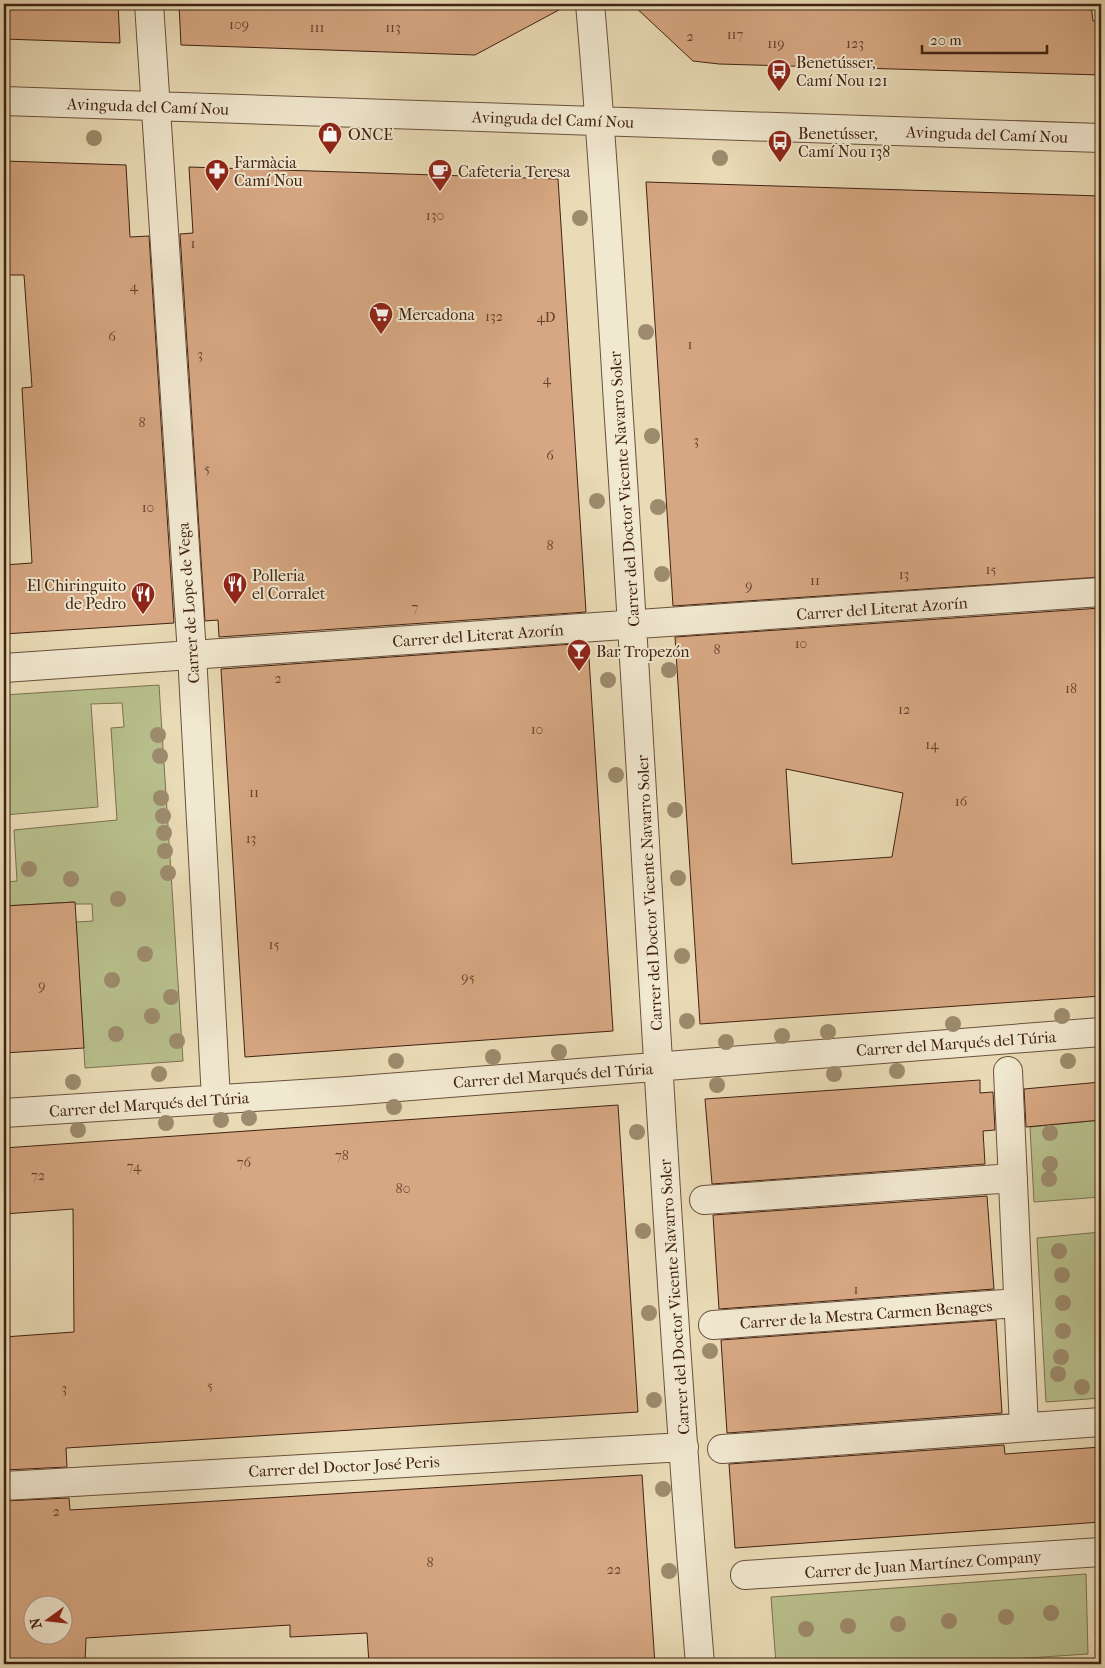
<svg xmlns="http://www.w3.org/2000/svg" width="1105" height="1668" font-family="'IM FELL French Canon',serif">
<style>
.green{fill:#b8c08d;stroke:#7c7150}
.building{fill:#d6a782;stroke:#412212;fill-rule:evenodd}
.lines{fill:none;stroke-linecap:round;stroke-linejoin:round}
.minor-casing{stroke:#6b503b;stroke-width:30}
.minor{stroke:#f1e8d0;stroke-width:28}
.tree{fill:#9d8b6d}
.labels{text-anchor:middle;stroke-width:4;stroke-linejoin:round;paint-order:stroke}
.number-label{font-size:14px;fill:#66432e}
.poi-label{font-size:16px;fill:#412212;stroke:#f1e8d0;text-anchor:start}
.street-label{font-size:16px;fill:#412212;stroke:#f1e8d0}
</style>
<rect width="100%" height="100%" fill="#e9dbb6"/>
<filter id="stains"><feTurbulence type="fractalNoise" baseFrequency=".004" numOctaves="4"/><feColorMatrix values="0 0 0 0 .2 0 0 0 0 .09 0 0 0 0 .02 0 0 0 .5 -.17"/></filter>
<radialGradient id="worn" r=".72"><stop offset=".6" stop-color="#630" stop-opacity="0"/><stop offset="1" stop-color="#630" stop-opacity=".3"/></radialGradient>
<path class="green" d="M159,685L183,1061L85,1068L76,922L93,921L92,904H75L74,902L4,906V859L6,882L17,881L14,830L117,820L111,728L124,727L122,703L91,704L98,807L4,815V695Z
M1101,1120V1197L1034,1202L1030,1127Z
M1101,1232V1398L1046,1402L1037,1238Z
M1086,1574L1088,1654L938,1664H776L771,1597Z"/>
<path class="building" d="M4,4H118L120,43L4,39Z
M179,4H570L475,55L181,45Z
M632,4H1091L1093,21H1101V75L719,64L693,61Z
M4,161L126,165L130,237L149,236L174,623L4,634V565L32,563L22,388L32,387L24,275H4Z
M189,167L558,179L586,612L219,637L218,620L205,621L180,234L193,233Z
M646,182L1101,196V577L673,606Z
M1101,608V996L700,1024L675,637ZM786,769L903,793L892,857L792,864Z
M588,643L613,1031L245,1057L221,669Z
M75,902L84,1048L4,1053V906Z
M980,1080V1093L993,1092L995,1130L983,1131L985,1164L712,1184L705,1099Z
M1101,1082V1120L1026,1127L1024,1089Z
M618,1105L638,1412L66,1448L67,1467L4,1470V1337L74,1332L73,1209L4,1214V1148Z
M987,1196L994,1289L719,1309L713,1215Z
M996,1320L1002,1413L727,1433L721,1340Z
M1004,1445L1005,1454L1101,1447V1522L735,1548L729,1464Z
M642,1475L655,1664H369L367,1633L290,1637V1625L86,1638L85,1664H4V1501L69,1498L70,1510ZM32,1606H62V1636H32Z"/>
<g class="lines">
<defs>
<path id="minor" d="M149,4L192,654L216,1099
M590,4C602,137 610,271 618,404C646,824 665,1245 700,1664
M4,101L1101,138
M4,668L1101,592
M1008,1071L1024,1427
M4,1113L348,1091L1101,1032
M704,1200L1013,1178
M713,1325L1018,1303
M722,1449L1101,1422
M4,1486L684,1447
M745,1575L1101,1552"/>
</defs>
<use href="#minor" class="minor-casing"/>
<use href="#minor" class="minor"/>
</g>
<g class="tree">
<circle cx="94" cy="138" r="8"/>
<circle cx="720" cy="158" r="8"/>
<circle cx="580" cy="218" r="8"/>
<circle cx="646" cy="332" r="8"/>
<circle cx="652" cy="436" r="8"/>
<circle cx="597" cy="501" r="8"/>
<circle cx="658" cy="507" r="8"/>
<circle cx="662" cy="574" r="8"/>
<circle cx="669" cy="670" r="8"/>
<circle cx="608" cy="680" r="8"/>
<circle cx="158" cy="735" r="8"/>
<circle cx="160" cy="756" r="8"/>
<circle cx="616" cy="775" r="8"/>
<circle cx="161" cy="798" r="8"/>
<circle cx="675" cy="810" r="8"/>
<circle cx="163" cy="816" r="8"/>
<circle cx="164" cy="833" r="8"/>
<circle cx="165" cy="851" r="8"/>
<circle cx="29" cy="869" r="8"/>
<circle cx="168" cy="873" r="8"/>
<circle cx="678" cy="878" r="8"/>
<circle cx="71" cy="879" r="8"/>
<circle cx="118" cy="899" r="8"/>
<circle cx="145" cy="954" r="8"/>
<circle cx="682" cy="956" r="8"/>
<circle cx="112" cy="980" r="8"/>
<circle cx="171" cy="997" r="8"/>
<circle cx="152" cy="1016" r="8"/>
<circle cx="1062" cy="1016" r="8"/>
<circle cx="687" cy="1021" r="8"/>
<circle cx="953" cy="1024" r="8"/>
<circle cx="828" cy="1032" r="8"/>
<circle cx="116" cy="1034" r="8"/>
<circle cx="782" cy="1036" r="8"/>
<circle cx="177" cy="1041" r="8"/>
<circle cx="726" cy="1042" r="8"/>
<circle cx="559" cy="1052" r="8"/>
<circle cx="493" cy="1057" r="8"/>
<circle cx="396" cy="1061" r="8"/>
<circle cx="1068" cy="1061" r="8"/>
<circle cx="897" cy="1071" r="8"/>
<circle cx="159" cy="1074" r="8"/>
<circle cx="834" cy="1074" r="8"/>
<circle cx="73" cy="1082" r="8"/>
<circle cx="717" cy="1085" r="8"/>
<circle cx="394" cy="1107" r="8"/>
<circle cx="249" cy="1118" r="8"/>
<circle cx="221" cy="1120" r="8"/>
<circle cx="166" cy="1123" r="8"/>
<circle cx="78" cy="1130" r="8"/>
<circle cx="637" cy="1132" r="8"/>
<circle cx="1050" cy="1133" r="8"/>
<circle cx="1050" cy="1164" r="8"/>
<circle cx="1049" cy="1179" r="8"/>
<circle cx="643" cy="1231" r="8"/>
<circle cx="1059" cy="1251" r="8"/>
<circle cx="1062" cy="1275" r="8"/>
<circle cx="1063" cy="1303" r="8"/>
<circle cx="649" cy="1313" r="8"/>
<circle cx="1063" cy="1331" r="8"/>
<circle cx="710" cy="1351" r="8"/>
<circle cx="1061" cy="1357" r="8"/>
<circle cx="1058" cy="1374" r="8"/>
<circle cx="1082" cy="1387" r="8"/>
<circle cx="654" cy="1400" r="8"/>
<circle cx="663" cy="1489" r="8"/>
<circle cx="669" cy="1571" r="8"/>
<circle cx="1051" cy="1613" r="8"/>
<circle cx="1006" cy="1617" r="8"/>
<circle cx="949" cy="1621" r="8"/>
<circle cx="898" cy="1624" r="8"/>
<circle cx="848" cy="1626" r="8"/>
<circle cx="806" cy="1629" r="8"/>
</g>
<defs>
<symbol id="bus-pin" viewBox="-11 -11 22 30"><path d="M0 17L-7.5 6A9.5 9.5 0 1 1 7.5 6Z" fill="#8f2418" stroke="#f1e8d0"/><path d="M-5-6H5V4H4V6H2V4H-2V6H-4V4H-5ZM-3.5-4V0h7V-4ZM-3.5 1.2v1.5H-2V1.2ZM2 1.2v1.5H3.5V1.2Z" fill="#fff"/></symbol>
<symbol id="shop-pin" viewBox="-11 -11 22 30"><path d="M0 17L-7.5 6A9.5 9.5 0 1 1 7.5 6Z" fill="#8f2418" stroke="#f1e8d0"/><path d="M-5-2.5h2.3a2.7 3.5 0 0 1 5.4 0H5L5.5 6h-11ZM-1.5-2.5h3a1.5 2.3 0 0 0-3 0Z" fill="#fff"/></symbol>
<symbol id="pharmacy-pin" viewBox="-11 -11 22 30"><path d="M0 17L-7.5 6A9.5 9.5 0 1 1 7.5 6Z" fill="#8f2418" stroke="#f1e8d0"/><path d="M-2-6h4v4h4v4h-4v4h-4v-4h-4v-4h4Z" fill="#fff"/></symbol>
<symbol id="cafe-pin" viewBox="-11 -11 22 30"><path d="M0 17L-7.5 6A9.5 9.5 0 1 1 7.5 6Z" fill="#8f2418" stroke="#f1e8d0"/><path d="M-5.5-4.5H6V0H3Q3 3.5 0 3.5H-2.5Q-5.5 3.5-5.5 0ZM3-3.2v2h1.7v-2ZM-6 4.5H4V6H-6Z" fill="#fff"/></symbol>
<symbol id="supermarket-pin" viewBox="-11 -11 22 30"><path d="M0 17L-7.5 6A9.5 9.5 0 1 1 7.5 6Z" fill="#8f2418" stroke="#f1e8d0"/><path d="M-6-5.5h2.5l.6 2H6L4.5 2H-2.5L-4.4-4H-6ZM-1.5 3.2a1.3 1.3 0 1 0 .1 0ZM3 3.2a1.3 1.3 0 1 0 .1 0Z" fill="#fff"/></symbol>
<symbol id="restaurant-pin" viewBox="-11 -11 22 30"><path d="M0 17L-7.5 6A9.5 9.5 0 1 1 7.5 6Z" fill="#8f2418" stroke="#f1e8d0"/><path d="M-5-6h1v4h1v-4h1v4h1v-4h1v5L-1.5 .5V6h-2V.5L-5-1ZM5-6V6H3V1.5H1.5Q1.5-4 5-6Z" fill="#fff"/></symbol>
<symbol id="bar-pin" viewBox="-11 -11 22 30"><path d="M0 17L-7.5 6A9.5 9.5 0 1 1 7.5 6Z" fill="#8f2418" stroke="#f1e8d0"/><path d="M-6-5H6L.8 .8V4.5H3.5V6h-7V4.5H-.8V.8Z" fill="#fff"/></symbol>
</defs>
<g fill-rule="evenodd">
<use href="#bus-pin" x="765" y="57" width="28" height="38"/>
<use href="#shop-pin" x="316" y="120" width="28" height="38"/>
<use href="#bus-pin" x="766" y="128" width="28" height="38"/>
<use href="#pharmacy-pin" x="203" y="157" width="28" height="38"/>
<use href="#cafe-pin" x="426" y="157" width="28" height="38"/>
<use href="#supermarket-pin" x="367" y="300" width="28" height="38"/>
<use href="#restaurant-pin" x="221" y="570" width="28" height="38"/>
<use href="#restaurant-pin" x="129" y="580" width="28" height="38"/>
<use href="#bar-pin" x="565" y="637" width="28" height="38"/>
</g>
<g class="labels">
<g class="number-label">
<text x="239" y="29">109</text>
<text x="317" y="32">111</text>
<text x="393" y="32">113</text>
<text x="735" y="39">117</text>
<text x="690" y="41">2</text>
<text x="776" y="48">119</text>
<text x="855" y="48">123</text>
<text x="435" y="220">130</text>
<text x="193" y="248">1</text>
<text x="134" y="291">4</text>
<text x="494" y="321">132</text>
<text x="546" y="322">4D</text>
<text x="112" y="341">6</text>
<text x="690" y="349">1</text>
<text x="200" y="359">3</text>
<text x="547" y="384">4</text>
<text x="142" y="427">8</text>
<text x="696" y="445">3</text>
<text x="550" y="460">6</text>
<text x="207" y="473">5</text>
<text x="148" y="512">10</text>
<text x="550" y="550">8</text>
<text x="991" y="574">15</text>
<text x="904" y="579">13</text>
<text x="815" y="585">11</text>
<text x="749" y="590">9</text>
<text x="415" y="612">7</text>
<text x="801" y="648">10</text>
<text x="717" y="654">8</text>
<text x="278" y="683">2</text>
<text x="1071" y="693">18</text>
<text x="904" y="714">12</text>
<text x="537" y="734">10</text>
<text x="932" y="749">14</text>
<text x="254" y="797">11</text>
<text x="961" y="806">16</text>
<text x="251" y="843">13</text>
<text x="274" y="949">15</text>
<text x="468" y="982">95</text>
<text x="42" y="990">9</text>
<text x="342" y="1160">78</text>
<text x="244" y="1167">76</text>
<text x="134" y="1171">74</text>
<text x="38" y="1180">72</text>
<text x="403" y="1193">80</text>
<text x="856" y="1294">1</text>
<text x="210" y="1390">5</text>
<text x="64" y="1393">3</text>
<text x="56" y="1516">2</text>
<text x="430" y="1567">8</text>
<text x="614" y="1574">22</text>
</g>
<g class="poi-label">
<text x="796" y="68">Benetússer,<tspan x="796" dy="18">Camí Nou 121</tspan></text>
<text x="798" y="139">Benetússer,<tspan x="798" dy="18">Camí Nou 138</tspan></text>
<text x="348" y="140">ONCE</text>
<text x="234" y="168">Farmàcia<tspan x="234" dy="18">Camí Nou</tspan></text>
<text x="458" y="177">Cafeteria Teresa</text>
<text x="398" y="320">Mercadona</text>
<text x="252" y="581">Polleria<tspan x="252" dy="18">el Corralet</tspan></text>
<text x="126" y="591" text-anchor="end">El Chiringuito<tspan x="126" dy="18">de Pedro</tspan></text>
<text x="596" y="657">Bar Tropezón</text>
</g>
<g class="street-label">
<text transform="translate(148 106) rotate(2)" y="6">Avinguda del Camí Nou</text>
<text transform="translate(553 119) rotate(2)" y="6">Avinguda del Camí Nou</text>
<text transform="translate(987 134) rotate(2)" y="6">Avinguda del Camí Nou</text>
<text transform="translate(624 489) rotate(-94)" y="6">Carrer del Doctor Vicente Navarro Soler</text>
<text transform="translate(188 603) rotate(-94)" y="6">Carrer de Lope de Vega</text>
<text transform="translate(882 608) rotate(-4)" y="6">Carrer del Literat Azorín</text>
<text transform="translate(478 635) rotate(-4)" y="6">Carrer del Literat Azorín</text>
<text transform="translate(649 893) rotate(-93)" y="6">Carrer del Doctor Vicente Navarro Soler</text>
<text transform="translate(956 1043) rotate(-4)" y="6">Carrer del Marqués del Túria</text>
<text transform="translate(553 1075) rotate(-4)" y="6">Carrer del Marqués del Túria</text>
<text transform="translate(149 1104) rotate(-4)" y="6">Carrer del Marqués del Túria</text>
<text transform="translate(674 1297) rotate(-94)" y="6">Carrer del Doctor Vicente Navarro Soler</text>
<text transform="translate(866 1314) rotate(-4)" y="6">Carrer de la Mestra Carmen Benages</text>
<text transform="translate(344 1466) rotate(-3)" y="6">Carrer del Doctor José Peris</text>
<text transform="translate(923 1564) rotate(-4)" y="6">Carrer de Juan Martínez Company</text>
</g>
</g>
<rect width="1105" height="1668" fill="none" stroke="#e9dbb6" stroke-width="20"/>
<rect x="5" y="5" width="1095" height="1658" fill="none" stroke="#412212" stroke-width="2.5"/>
<rect x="10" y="10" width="1085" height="1648" fill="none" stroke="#412212"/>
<g transform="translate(48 1620) rotate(255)"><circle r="24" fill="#f1e8d0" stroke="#ab9984"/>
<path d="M0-4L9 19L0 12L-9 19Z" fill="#8f2418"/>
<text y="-8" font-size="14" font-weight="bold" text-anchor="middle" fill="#412212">N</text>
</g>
<path d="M922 45v8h125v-8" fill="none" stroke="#412212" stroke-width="2.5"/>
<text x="930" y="45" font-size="15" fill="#412212" stroke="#f1e8d0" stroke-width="4" paint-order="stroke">20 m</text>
<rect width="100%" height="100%" filter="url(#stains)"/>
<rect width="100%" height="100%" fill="url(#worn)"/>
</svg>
